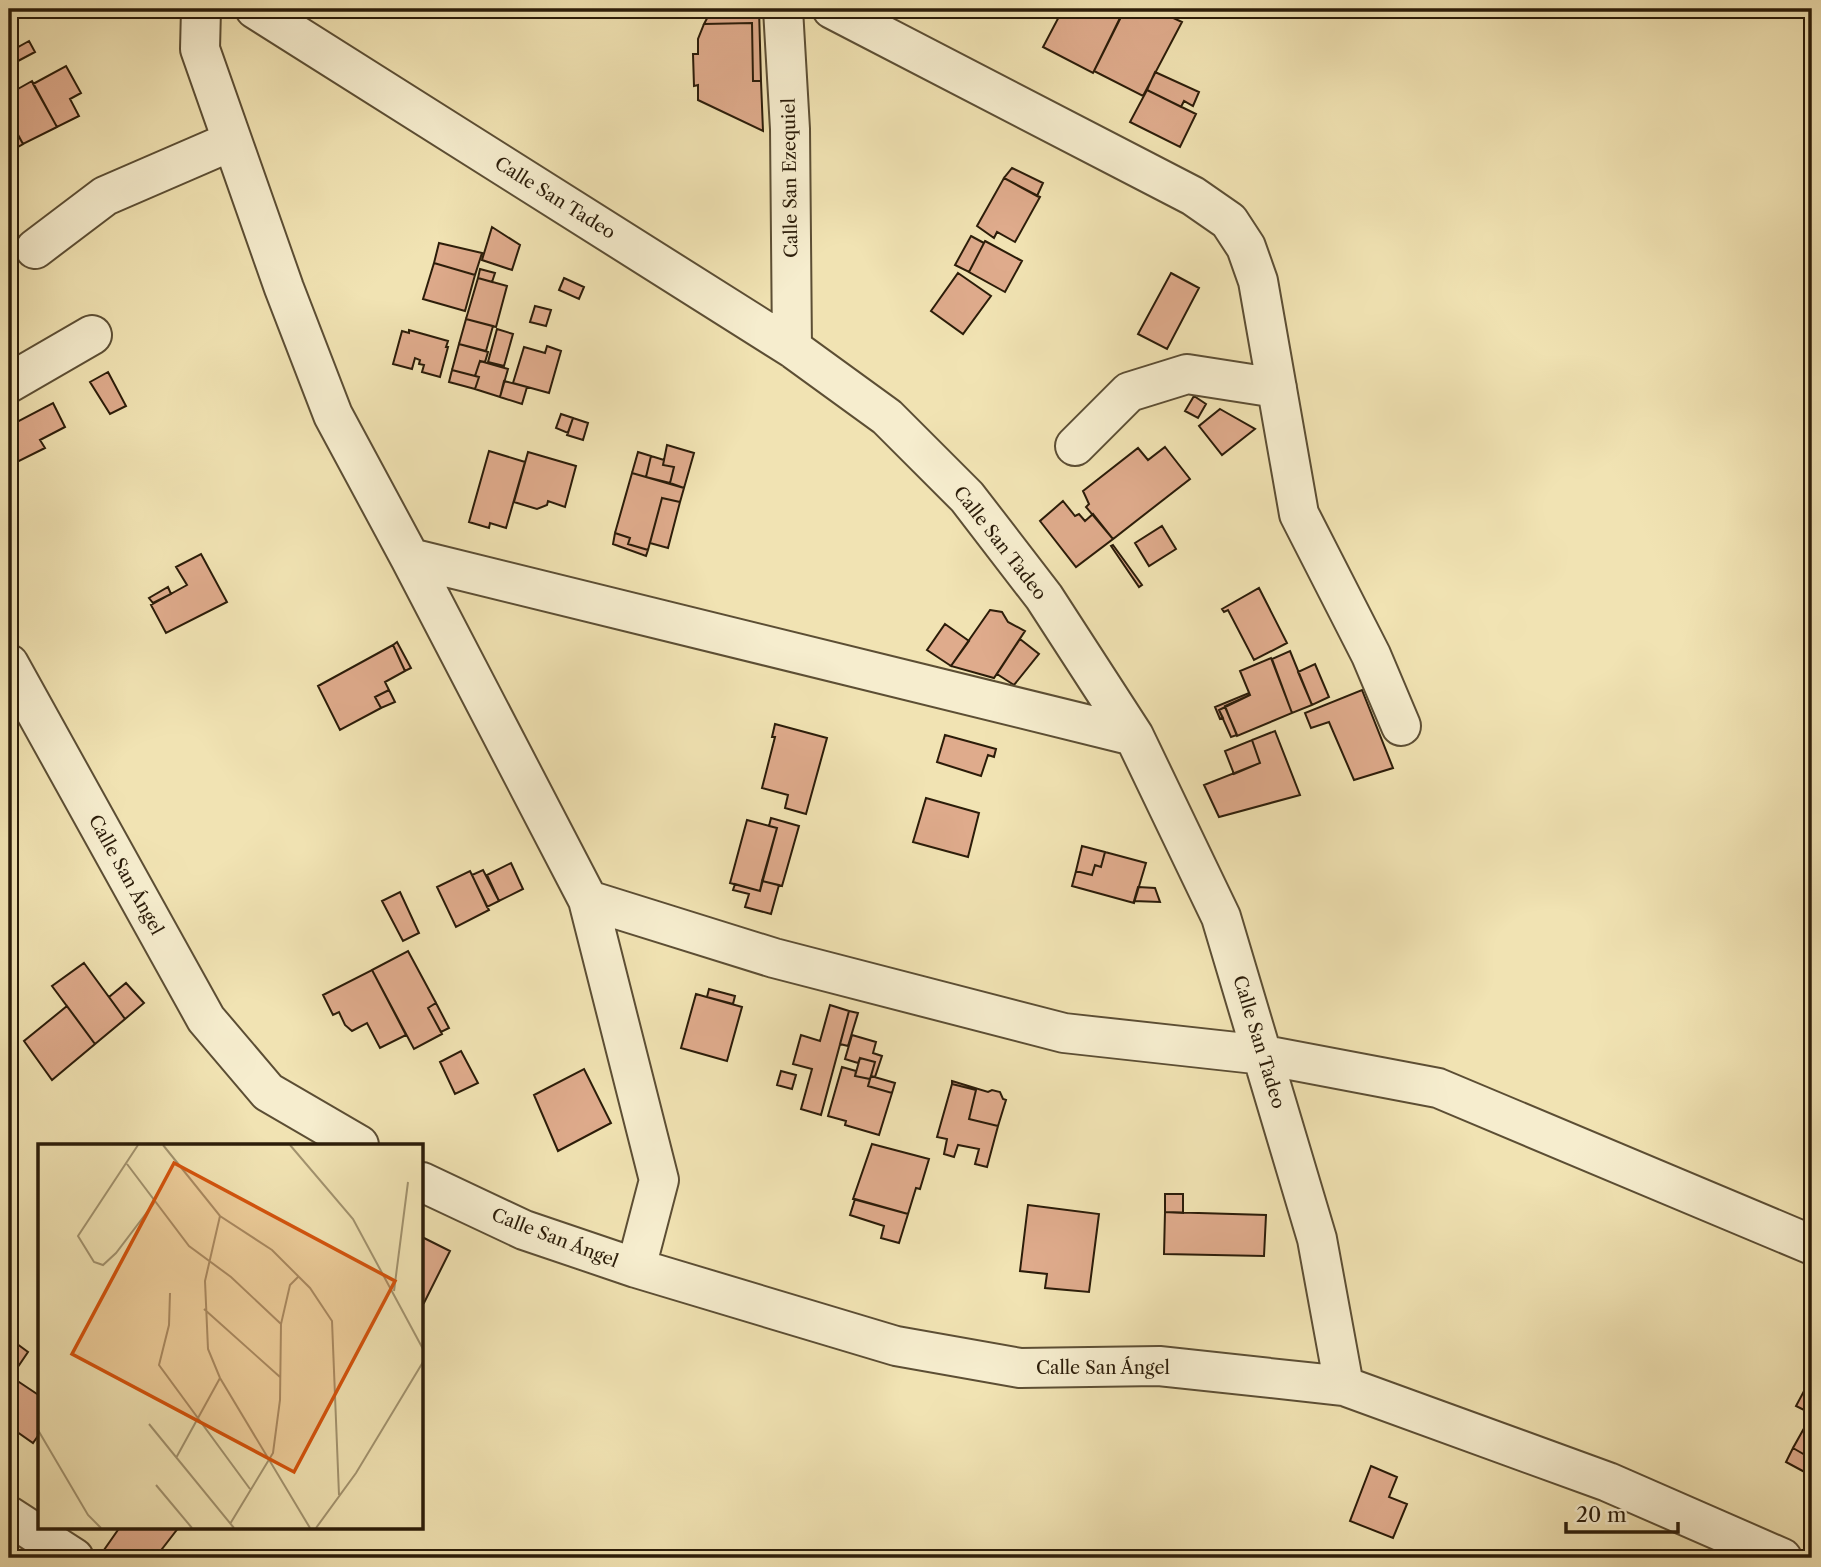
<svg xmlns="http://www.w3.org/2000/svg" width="1821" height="1567" font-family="'Libre Caslon Text',serif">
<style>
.building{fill:#dfab8c;stroke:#2b1c09;stroke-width:2}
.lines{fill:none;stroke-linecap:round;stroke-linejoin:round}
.minor-casing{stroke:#5c4e34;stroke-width:42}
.minor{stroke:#f6edce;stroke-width:38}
.labels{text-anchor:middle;stroke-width:6;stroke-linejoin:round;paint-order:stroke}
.street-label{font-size:18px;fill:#2b1c09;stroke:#f6edce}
.inset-road{fill:none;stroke:#a2936f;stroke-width:2}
.view{fill:#d5530c;fill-opacity:0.15;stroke:#d5530c;stroke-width:3.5}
.inset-edge{fill:none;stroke:#2b1c09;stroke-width:3.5}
</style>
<rect width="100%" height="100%" fill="#f1e3b3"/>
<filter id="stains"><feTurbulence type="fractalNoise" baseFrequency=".00286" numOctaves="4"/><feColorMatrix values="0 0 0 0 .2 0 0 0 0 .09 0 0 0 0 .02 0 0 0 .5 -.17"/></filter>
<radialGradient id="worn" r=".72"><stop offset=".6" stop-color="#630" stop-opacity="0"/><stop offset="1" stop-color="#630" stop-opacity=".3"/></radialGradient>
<path class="building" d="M712,9H759L761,81H753L752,23L704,24Z
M1063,9H1103L1120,18L1093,73L1043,47Z
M1125,9H1154L1182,22L1143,96L1094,71Z
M752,23L753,81H761L763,131L698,100V85L694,86L693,54H698V39L704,24Z
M29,41L35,52L18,61L13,50Z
M66,66L81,93L70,99L79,116L57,127L33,84Z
M1155,72L1199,92L1193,106L1184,101L1181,107L1147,90Z
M32,81L57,127L23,144L9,118V94Z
M1147,90L1196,114L1180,147L1130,122Z
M9,119L23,144L9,152Z
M1012,168L1043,183L1037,196L1004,178Z
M1004,178L1040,197L1015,242L997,232L994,238L977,226Z
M492,227L520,245L512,270L482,260Z
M971,236L984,243L969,272L955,265Z
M985,241L1022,261L1005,292L969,272Z
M439,243L482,253L475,275L434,263Z
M434,263L475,275L465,311L423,299Z
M480,269L495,273L492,282L478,278Z
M958,273L991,296L963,334L931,311Z
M1171,273L1199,288L1167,349L1138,334Z
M478,278L507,286L496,327L466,319Z
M564,278L584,287L579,299L559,290Z
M535,306L551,310L546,326L530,322Z
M466,319L493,326L486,351L459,344Z
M497,329L513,334L504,366L488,362Z
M409,330L448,341L446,347H448L440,377L422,372L424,365L419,364L420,360L415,358L412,369L393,364L402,331L409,333Z
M459,344L488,352L485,362L480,361L475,376L452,370Z
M547,346L561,351L549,393L513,383L524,347L545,353Z
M480,361L508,369L500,397L475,389L479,377L475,376Z
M452,370L479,377L475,389L449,382Z
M108,372L126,406L110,414L90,382Z
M504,381L527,387L522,404L500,397Z
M1194,396L1206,404L1198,418L1185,411Z
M53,403L65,427L40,440L45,448L9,466V426Z
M1220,409L1255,429L1222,455L1199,426Z
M561,414L573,418L568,433L556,428Z
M573,418L588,423L583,440L567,435Z
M667,445L694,453L684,488L670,483L674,467L663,465Z
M1165,447L1190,479L1113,539L1086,507L1089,504L1083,491L1138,448L1148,460Z
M489,451L525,462L506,528L490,523L489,528L469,522Z
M528,452L576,466L565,507L548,501L547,505L537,509L514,502Z
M638,452L651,456L646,477L632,473Z
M651,456L664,460L663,465L674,467L670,483L646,477Z
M632,473L684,488L680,502L662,498L648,550L628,544L630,538L615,533Z
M662,498L680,502L668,548L650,543Z
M1063,501L1075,516L1079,514L1085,521L1093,514L1113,539L1076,567L1040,521Z
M1162,526L1176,549L1149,566L1135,543Z
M615,533L630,538L628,544L648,550L646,556L613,544Z
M1113,545L1142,585L1139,587L1111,546Z
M201,554L227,602L166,633L151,605L187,585L176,567Z
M168,587L171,594L153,603L149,598Z
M1259,588L1287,643L1254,660L1228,610L1224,612L1222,609Z
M990,610L1002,612L1008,622L1025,631L994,678L951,666Z
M945,624L969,641L951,666L927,650Z
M1020,639L1039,654L1014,685L997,674Z
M397,642L411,668L405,671L393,645Z
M393,645L405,671L385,682L389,690L375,697L381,708L340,730L318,686Z
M1290,651L1312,705L1292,713L1272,659Z
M1271,658L1292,713L1237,736L1225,706L1250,695L1240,671Z
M1315,664L1329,697L1312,705L1298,672Z
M389,690L395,702L381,708L375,697Z
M1362,690L1393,768L1354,780L1329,722L1311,728L1305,713Z
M1249,693L1250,695L1219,710L1223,718L1220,719L1215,707Z
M1225,707L1237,735L1231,737L1219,710Z
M775,724L827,738L806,814L785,808L788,795L762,788L775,737H772Z
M1275,731L1300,795L1219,817L1204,785L1260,763L1252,740Z
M945,735L996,749L994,757L988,755L981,776L937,762Z
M1252,740L1260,763L1234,774L1225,751Z
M926,798L979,813L968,857L913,842Z
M771,818L799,826L782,886L762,881L777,828L769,826Z
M747,820L777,828L760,891L730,883Z
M1082,846L1105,852L1101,867L1095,865L1092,875L1076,871Z
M1105,852L1146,863L1134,903L1072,886L1076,871L1092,875L1095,865L1101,867Z
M511,863L523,889L499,901L487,875Z
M483,870L499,901L487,907L472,875Z
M470,871L489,910L456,927L437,887Z
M762,881L779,885L771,914L745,907L749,894L733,890L735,884L760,891Z
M1138,887L1155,888L1160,902L1134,901Z
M400,892L419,933L403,941L382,901Z
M408,951L436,1003L428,1008L442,1034L414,1049L372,970Z
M84,963L125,1019L95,1044L52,986Z
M372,970L406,1035L380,1048L367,1023L352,1031L345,1025L339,1012L333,1015L323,995Z
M126,983L144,1003L125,1019L109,997Z
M709,989L735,996L733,1004L707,997Z
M696,994L742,1007L727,1061L681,1048Z
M436,1003L449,1028L441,1032L428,1008Z
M830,1005L849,1011L821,1115L801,1109L812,1069L793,1064L801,1035L820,1041Z
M67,1006L95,1044L52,1080L24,1041Z
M849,1011L858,1013L848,1046L840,1044Z
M852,1035L876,1042L873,1053L882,1056L875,1077L871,1076L875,1062L860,1058L858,1063L845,1059Z
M461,1051L478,1083L455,1094L440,1062Z
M860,1058L875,1062L870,1079L855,1076Z
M842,1067L856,1071L855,1076L870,1079L868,1086L892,1093L879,1135L845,1125L846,1121L828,1116Z
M584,1069L611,1123L558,1151L534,1095Z
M781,1071L796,1075L792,1089L777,1085Z
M871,1076L895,1083L892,1093L868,1086Z
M952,1081L988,1092L992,1090L1000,1092L1003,1099L1006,1100L998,1126L969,1119L976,1090L952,1084Z
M952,1084L976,1090L969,1119L998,1126L987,1167L975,1164L979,1149L958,1145L954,1157L944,1154L947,1139L937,1137Z
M872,1144L929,1159L920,1189L916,1188L908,1214L853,1199Z
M1165,1194H1183V1213L1165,1212Z
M855,1199L908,1214L899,1243L881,1238L884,1226L850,1215Z
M1028,1205L1099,1214L1089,1292L1045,1288L1047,1274L1020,1271Z
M1165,1212L1266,1215L1264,1256L1164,1254Z
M422,1237L450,1251L424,1303L422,1302Z
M9,1338L28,1352L9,1380Z
M13,1378L40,1396V1433L33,1443L10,1427L9,1429V1384Z
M1804,1391L1812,1395V1414L1796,1406Z
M1812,1414V1459L1793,1448Z
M1793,1448L1812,1459V1476L1786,1462Z
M1371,1466L1397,1477L1389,1497L1407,1504L1393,1538L1350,1521Z
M120,1527H179L155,1558H116L104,1550Z"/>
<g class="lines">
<defs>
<path id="minor" d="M201,9L200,49L284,288L333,415L410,558L588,900L659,1180L636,1268
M255,9L792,348L887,417L967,497L1044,597L1134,736L1221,917L1317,1239L1344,1386
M783,9L790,129L792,348
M832,9L1193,196L1229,221L1246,247L1258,281L1299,514L1371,655L1401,726
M35,249L105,196L232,141
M9,383L92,335
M1075,446L1129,392L1187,374L1277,388
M410,558L1134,736
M9,664L206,1019L268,1092L359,1145
M588,900L774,958L1064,1033L1264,1055L1438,1088L1812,1245
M422,1182L524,1230L636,1268L896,1346L1020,1368L1159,1366L1344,1386L1608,1482L1782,1558
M9,1516L74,1558"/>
</defs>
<use href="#minor" class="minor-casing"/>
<use href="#minor" class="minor"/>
</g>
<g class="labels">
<g class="street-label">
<text transform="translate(790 178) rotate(-91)" y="6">Calle San Ezequiel</text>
<text transform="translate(555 198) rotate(32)" y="6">Calle San Tadeo</text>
<text transform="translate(1000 543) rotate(52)" y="6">Calle San Tadeo</text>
<text transform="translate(126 875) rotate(61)" y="6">Calle San Ángel</text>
<text transform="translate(1259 1042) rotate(73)" y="6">Calle San Tadeo</text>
<text transform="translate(555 1238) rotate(21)" y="6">Calle San Ángel</text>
<text x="1103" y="1374">Calle San Ángel</text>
</g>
</g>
<g transform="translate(38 1144)">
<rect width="385" height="385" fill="#f1e3b3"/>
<path class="inset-road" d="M100,1L40,92L56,118L65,121L78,109L116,59M125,1L182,72L234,106L272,144L294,177L301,351M252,1L315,75L385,205M89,20L151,102L193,133L243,180M182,72L167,137L170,205L182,234L272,384M356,147L370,38M132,149L131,181L121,221L212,345M166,165L242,233M111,280L196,384M0,286L50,371L63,384M138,314L182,234M118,341L154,384M192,380L235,309L242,256L243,180L252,141L261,132M278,384L318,329L385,218"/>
<path class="view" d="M136,19L357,137L256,328L34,210Z"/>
<rect width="385" height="385" class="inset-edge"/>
</g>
<rect width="1821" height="1567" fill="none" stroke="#f1e3b3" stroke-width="35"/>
<rect x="10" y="10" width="1800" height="1546" fill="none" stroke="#2b1c09" stroke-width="3.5"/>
<rect x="18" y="18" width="1786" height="1532" fill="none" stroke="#2b1c09" stroke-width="2"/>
<path d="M1566 1522v10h112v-10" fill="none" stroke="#2b1c09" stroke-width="3.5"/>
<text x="1576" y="1522" font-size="21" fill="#2b1c09" stroke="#f6edce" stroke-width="5" paint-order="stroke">20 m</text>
<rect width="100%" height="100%" filter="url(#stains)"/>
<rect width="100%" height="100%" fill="url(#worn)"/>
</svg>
